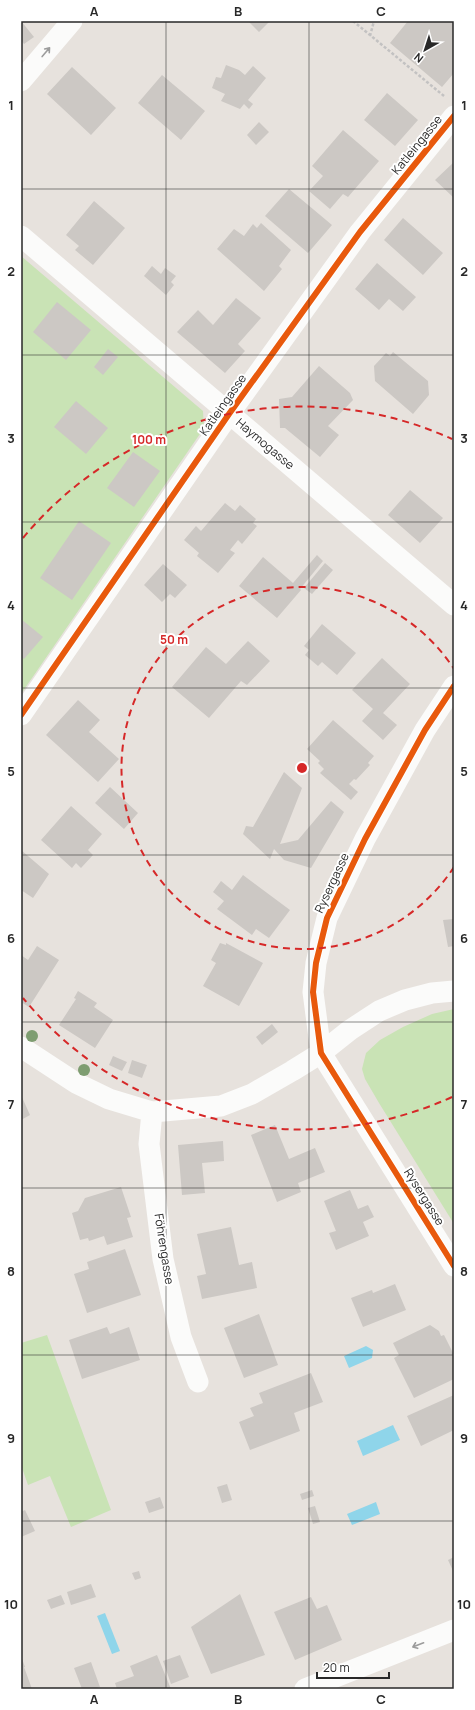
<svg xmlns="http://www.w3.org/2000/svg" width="475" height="1710" font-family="Manrope,sans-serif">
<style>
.green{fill:#c9e3b5}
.water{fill:#8fd5ea}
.building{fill:#ccc8c4}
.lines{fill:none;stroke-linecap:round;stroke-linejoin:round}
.path{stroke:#c3c2c2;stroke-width:2.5;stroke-dasharray:3 2;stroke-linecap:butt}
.minor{stroke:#fbfbfa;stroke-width:21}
.cycleway-casing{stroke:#fff;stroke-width:8}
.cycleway{stroke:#e8590c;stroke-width:6}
.tree{fill:#7e9d71}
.oneway{stroke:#9c9c9c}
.grid{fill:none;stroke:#282828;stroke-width:1;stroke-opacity:0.55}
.ring{fill:none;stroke:#d62828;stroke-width:2;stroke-dasharray:7 5}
.labels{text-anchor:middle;stroke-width:4;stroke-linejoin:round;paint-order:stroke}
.street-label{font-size:12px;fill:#282828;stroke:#fff}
.centre{fill:#d62828;stroke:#fff;stroke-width:2}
.ring-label{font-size:12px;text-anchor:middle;font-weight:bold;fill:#d62828;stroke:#fff;stroke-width:4;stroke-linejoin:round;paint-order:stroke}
.neatline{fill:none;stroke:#282828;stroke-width:1.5}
.grid-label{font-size:13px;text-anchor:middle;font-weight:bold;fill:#282828}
</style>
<rect width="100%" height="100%" fill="#e7e2dd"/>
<path class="green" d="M21,256L203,411L204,428L21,694Z
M454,1009V1224L379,1103L365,1079L362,1069L366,1053L380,1040L403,1027L432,1014Z
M47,1335L111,1510L71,1527L50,1476L28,1485L21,1465V1343Z"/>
<path class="water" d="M366,1346L373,1350L372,1358L349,1368L344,1356Z
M393,1425L400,1440L363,1456L357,1441Z
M376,1502L380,1514L352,1525L347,1514Z
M105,1613L120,1651L112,1654L97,1616Z"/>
<path class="building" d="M21,21L34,37L24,44L21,40Z
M248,21H270L259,32Z
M408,21H454V73L442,87L390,43Z
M226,65L239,70L245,75L253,66L266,78L248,100L253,104L249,109L244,104L240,109L221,101L225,94L212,88L216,77L221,78Z
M72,67L116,108L91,135L47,94Z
M162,75L205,111L181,140L138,103Z
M387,93L418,120L395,146L364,120Z
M259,122L269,132L256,145L247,135Z
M343,130L379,161L348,197L343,194L330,209L309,191L323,176L312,166Z
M454,162V198L435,180Z
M289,189L332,225L308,253L265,216Z
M94,201L125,228L93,265L75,250L79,246L66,235Z
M403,218L443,253L423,275L384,240Z
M261,223L291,250L279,266L282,269L264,291L217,249L234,229L244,236L253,224L257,228Z
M377,263L416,297L403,311L389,299L379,310L355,289Z
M152,266L161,274L165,268L176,276L171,282L174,285L166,295L144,276Z
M236,298L261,318L238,344L245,351L225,373L177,332L198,310L213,325Z
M57,302L91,330L66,360L33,332Z
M108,349L118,357L103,375L94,367Z
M393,352L428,381L429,395L413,414L375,381L374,366L386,353L390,356Z
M319,366L350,393L353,400L328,426L339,435L320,457L285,428H280L279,399L292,397Z
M76,401L108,428L86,454L54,427Z
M133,452L160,471L134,507L107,488Z
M410,490L443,518L420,543L388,515Z
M225,503L235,511L240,505L256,519L253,523L257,526L242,544L238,540L230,550L235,553L218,573L197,556L199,553L184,540L196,526L201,531Z
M79,521L111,543L72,600L40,578Z
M317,555L323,561L300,589L301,590L277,618L239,586L263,557L293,583Z
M325,563L333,570L312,594L304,588Z
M163,564L187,585L175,598L170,594L162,602L144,585Z
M21,619L43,637L24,659L21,657Z
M322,624L356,653L337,675L322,662L318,666L305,655L309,650L304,646Z
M248,641L270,661L247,685L241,681L209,718L172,687L206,647L226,664Z
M382,658L410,684L383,713L397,725L383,740L362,721L373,709L352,690Z
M78,700L100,720L89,732L119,759L98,782L46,735Z
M333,720L374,756L368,763L370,765L356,780L354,779L349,784L358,792L351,800L320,773L324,769L318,763L320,761L307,749Z
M284,772L302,788L280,844L298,840L331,801L344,812L311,868L284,860L274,849L270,859L243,834L246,826L253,827Z
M110,787L138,813L124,829L95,803Z
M71,806L102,834L88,850L93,855L81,868L76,863L72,868L41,840Z
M21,850L49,874L33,898L21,890Z
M243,875L290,910L269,938L256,929L252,935L217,909L224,901L213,892L221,881L232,890Z
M454,919V946L448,947L443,920Z
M220,943L226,945V943L263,963L239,1006L203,986L216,963L211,960Z
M37,946L59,960L29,1007L21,1002V955L28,960Z
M78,991L97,1003L94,1007L113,1020L95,1048L59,1025L76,999L74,998Z
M272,1024L278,1032L262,1045L256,1037Z
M113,1056L127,1062L122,1071L109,1065Z
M132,1060L147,1065L142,1078L128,1073Z
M21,1095L30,1115L21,1120Z
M275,1125L289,1159L315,1148L325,1172L298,1183L301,1192L277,1202L251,1135Z
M223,1141L224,1161L202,1163L205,1193L182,1195L178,1145Z
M121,1187L131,1217L127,1218L133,1237L107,1245L104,1236L89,1241L88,1238L80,1240L72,1213L78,1211L85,1198Z
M350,1190L358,1209L368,1205L374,1217L363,1222L369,1236L336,1250L329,1233L336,1231L324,1201Z
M231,1227L239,1265L252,1262L257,1288L202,1299L197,1276L206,1274L197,1234Z
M125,1249L141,1295L87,1313L74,1274L89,1269L87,1262Z
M395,1284L406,1310L363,1327L351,1298L372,1290L373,1293Z
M259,1314L278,1365L244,1378L224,1328Z
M430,1325L439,1331L441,1336L444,1335L454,1355V1379L414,1398L394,1358L399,1355L393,1343Z
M107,1327L110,1334L129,1327L140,1360L82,1379L69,1340Z
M311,1373L323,1402L294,1413L300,1431L250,1450L239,1422L254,1416L250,1408L263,1403L259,1393Z
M454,1395V1430L421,1446L407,1416Z
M227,1484L232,1500L222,1503L217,1487Z
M312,1490L314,1496L302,1500L300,1494Z
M160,1497L164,1508L149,1513L145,1502Z
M315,1506L320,1522L313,1524L308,1508Z
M25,1510L35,1531L21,1537V1512Z
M454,1557V1573L448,1560Z
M139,1571L141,1578L135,1580L132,1573Z
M91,1584L96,1597L71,1605L67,1592Z
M240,1594L265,1655L211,1674L191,1627Z
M61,1595L65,1604L51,1609L47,1600Z
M311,1597L317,1609L327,1605L342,1640L295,1660L274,1612Z
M157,1655L171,1689H117L115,1683L134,1676L130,1666Z
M180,1655L189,1677L171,1684L163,1661Z
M21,1656L25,1667H24L32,1689H21Z
M91,1662L100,1687L94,1689H82L74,1668Z"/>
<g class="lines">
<path class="path" d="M353,21L444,96
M370,36L374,21"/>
<path class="minor" d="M21,81L72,21
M21,236L454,605
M454,686L425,730L365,839L327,918L316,963L313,992L321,1053L454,1266
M21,715L229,414L360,232L454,116
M21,1047L76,1083L109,1099L152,1112L221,1106L252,1094L292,1071L321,1053L350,1030L379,1011L405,1000L432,993L454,991
M152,1112L149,1144L163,1259L181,1337L198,1382
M305,1689L454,1630"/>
<defs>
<path id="cycleway" d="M454,686L425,730L365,839L327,918L316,963L313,992L321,1053L454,1266
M21,715L229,414L360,232L454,116"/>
</defs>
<use href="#cycleway" class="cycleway-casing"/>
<use href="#cycleway" class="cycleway"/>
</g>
<g class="tree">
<circle cx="32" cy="1036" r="6"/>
<circle cx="84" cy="1070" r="6"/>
</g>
<defs><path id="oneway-shaft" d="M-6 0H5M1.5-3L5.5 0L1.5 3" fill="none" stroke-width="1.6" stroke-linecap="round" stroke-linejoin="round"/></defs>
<g class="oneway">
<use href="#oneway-shaft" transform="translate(46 52) rotate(-50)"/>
<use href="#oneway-shaft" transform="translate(418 1645) rotate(159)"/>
</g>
<path class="grid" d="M166,21V1689M309,21V1689M21,189H454M21,355H454M21,522H454M21,688H454M21,855H454M21,1022H454M21,1188H454M21,1355H454M21,1521H454"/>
<g class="ring">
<path d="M454 867A181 181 0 1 1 454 669"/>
<path d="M452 1097A362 362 0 0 1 23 998M23 538A362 362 0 0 1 452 439"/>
</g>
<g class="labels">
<g class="street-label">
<text transform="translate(417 145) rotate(-51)" y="4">Katleingasse</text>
<text transform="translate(223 405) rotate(-55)" y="4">Katleingasse</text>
<text transform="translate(265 444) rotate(40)" y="4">Haymogasse</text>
<text transform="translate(332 883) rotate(-65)" y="4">Rysergasse</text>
<text transform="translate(424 1197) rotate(58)" y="4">Rysergasse</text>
<text transform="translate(164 1249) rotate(81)" y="4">Föhrengasse</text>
</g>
</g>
<circle cx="302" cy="768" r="6" class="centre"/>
<g class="ring-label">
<text x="149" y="444">100 m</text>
<text x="174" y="644">50 m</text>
</g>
<rect width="475" height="1710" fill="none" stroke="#ffffff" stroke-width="44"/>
<g transform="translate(425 50) rotate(219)" stroke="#ffffff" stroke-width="3" paint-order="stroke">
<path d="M0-3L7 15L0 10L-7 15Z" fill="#282828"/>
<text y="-6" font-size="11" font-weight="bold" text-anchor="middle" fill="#282828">N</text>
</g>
<path d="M317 1672v6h72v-6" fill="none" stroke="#282828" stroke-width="2"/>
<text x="323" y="1672" font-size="12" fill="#282828" stroke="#ffffff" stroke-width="3" paint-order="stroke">20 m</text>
<rect x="22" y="22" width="431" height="1666" class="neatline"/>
<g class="grid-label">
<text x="94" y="16">A</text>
<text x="238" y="16">B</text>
<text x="381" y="16">C</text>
<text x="11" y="110">1</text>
<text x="464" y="110">1</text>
<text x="11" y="276">2</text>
<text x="464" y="276">2</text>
<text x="11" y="443">3</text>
<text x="464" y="443">3</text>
<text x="11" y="610">4</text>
<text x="464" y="610">4</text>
<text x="11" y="776">5</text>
<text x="464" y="776">5</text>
<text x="11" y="943">6</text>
<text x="464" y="943">6</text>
<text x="11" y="1109">7</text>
<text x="464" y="1109">7</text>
<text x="11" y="1276">8</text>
<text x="464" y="1276">8</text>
<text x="11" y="1443">9</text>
<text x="464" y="1443">9</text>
<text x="11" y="1609">10</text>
<text x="464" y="1609">10</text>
<text x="94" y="1704">A</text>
<text x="238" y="1704">B</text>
<text x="381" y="1704">C</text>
</g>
</svg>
